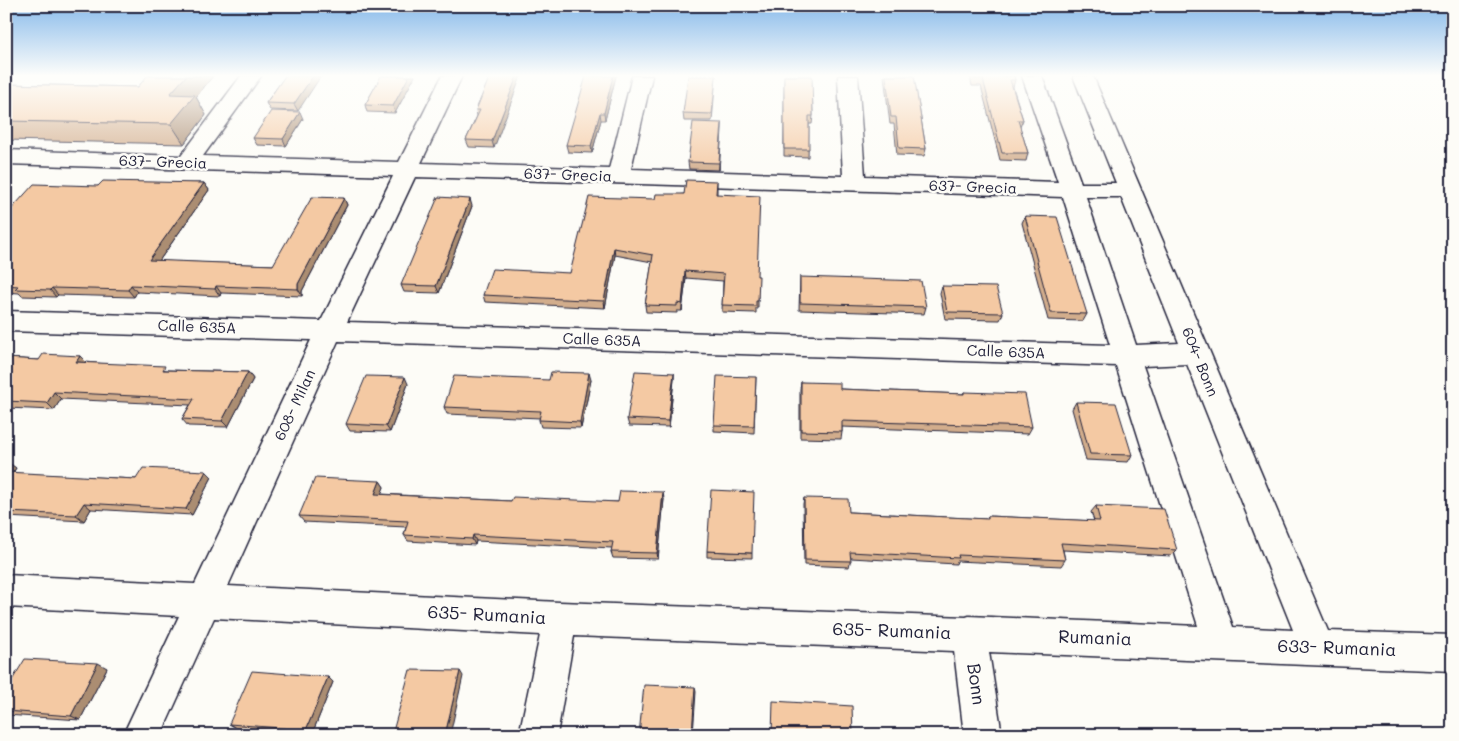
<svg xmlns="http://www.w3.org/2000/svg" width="1459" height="741" font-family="Mali,sans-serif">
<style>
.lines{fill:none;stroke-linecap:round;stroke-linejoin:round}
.minor-casing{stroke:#22223b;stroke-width:3}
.minor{fill:#fdfcf7;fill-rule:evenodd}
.wall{fill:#d2ad8c;stroke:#22223b}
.shaded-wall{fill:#ab8d72;stroke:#22223b}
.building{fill:#f4c9a3;stroke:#22223b}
.labels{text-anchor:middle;stroke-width:5;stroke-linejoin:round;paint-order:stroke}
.street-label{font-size:15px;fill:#22223b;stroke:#fdfcf7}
.near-street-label{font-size:18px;fill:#22223b;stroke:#fdfcf7}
</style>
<rect width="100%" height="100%" fill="#fdfcf7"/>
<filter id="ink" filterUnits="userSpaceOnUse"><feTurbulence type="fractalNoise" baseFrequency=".02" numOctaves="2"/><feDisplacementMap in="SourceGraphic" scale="10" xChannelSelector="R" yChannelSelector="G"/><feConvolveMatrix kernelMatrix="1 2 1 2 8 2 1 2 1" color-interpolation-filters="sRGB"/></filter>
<g filter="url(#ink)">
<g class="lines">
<defs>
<path id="minor" d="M241,76H261L203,156L399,162L442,76H462L421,163L609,169L632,76H652L631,169L843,176L838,76H858L865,176L1058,182L1022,76H1042L1081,183H1116L1073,76H1093L1328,631L1453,635V671L989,652L1002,735H964L954,651L574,636L557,735H519L540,635L214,618L161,735H123L179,616L6,607V575L195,584L311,340L6,331V311L321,321L393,176L6,164V150L181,156ZM415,177L1063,197L1110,345L347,322ZM1086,197H1121L1179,343L1136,345ZM338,341L1116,366L1198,626L969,616L966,617L560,602L228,586ZM1187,364L1293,630L1233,627L1143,366Z"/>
</defs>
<use href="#minor" class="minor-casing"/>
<use href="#minor" class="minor"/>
</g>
<path class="wall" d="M147,76H213L196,97L206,115L184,144L6,140V84L138,87Z
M285,76L298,111L270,110L266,103Z
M381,76H415L395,113L367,112L365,105Z
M490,76L494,148L469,147L466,140L477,116L476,110Z
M616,76L605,120H601L592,153L568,152L566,145Z
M716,76L712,121H684L683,113Z
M784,76H812L813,116L812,124H809L808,157L784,156Z
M884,76H914L926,149L924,156L897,155L894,124H890Z
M970,76H1014L1015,80L1013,87L1023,120L1020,127L1028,153L1026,161L1000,160L981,86H972Z
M303,119L286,146L257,145L253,138Z
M722,123L719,170L689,169L688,162Z
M717,181V194L757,276L758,301V308H756V313L722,312L723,281L686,278L682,311H677V313L646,312L645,305L652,262L615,255L605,308L485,302L483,295L570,273L655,199L684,194Z
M204,183L209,190L159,261L273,265L344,198L347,205L302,291V296L221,293L220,296L137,292L134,297L58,295L56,297L22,296L19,293L6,292V215L98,186Z
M472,206L439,293L404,292L401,285Z
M1025,216L1087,314L1083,321L1048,320L1022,223Z
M800,277L926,307L924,314L799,310Z
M942,286L1003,313L1000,320L945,319L940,293Z
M80,356L86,362L168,370L248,372L253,379L228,427L188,426L182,419L190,405L61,399L54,410L6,408V358L39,360Z
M674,373V379L669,427L629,426L627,419Z
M756,377L754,433L714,431V425Z
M549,380H591L581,428L541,427L539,420L540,418L447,414L444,407Z
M801,382L840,389L963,394L964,392L1032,427L1028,434L842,427V432L841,439L800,438V389Z
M408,384L390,432L350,431L346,424Z
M1076,402L1132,455L1128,462L1086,460L1072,409Z
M6,462L16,468L13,473L136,479L212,477L192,515L91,509L84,521L6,517Z
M380,481L384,487L381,494L511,501L618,502L664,499L658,559L613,558L611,552L612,548L476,541L475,545L408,541L404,535L406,527L304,522L299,516Z
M804,498L849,512L986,519L988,516L1094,521L1091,512L1096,506L1177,550L1171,556L1063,550L1065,560L1061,566L957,561L956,564L851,558L849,567L804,565L803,504Z
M707,551L752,553V558L707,557Z
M107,668L80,720L6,715V690Z
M328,677L333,682L312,734L236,728L229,724Z"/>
<path class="shaded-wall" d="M186,76H213L196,97L206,115L184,144L171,124L170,94Z
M313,76H321L298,111L294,104Z
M409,76H415L395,113L393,106Z
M517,76H521L494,148L492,141Z
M613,76H616L605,120L604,113Z
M300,112L303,119L286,146L283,139Z
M600,113L601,120L592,153L591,146Z
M722,123V130L719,170V163Z
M204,183L209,190L154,268L149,260Z
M344,198L347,205L302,291V296L298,289V284Z
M470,199L472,206L439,293L436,286Z
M614,248L615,255L605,308L604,301Z
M685,271L686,278L682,311V304Z
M131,285L137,292L134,297L128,290Z
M216,286L221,293L220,296L215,289Z
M52,288L58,295L56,297L50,290Z
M80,356L87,363L76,362Z
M248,372L253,379L228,427L222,421Z
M589,373L591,380L581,428L580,422Z
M674,373V379L669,427L668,421Z
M405,377L408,384L390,432L386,426Z
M54,392L61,399L54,410L47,403Z
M8,462L16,468L9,478L6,477V464Z
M206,471L212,477L192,515L186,509Z
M380,481L384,487L379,500L375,494Z
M663,492L664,499L658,559L657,553Z
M84,503L91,509L84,521L76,515Z
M473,535L476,541L475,545L472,539Z
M98,663L107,668L80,720L71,716Z
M460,671L463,676L450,735H445Z
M328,677L333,682L312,734L306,730Z
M695,687L696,692L693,735H692Z"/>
<path class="building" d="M147,76H186L170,94L195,95L171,124L6,121V84L138,87Z
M285,76H313L294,104L266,103Z
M381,76H409L393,106L365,105Z
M490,76H517L492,141L466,140L480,110H476Z
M586,76H613L604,113H600L591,146L566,145Z
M688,76H716L712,114L683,113Z
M784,76H812L813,116H809V149H784Z
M886,76H914L926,149L899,148L896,117H891Z
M973,76H1014L1015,80H1010L1023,120H1018L1028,153H1002L983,79H974Z
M271,111L300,112L283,139L253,138Z
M693,122L722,123L719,163L688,162Z
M686,180L717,181L716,194L760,196L757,276H759L758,301H756V306L722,305L724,274L685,271L682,304L677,303V306L645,305L653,255L614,248L604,301L483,295L492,269L570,273L589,197L655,199L656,194H684Z
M103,181L204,183L149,260L273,265L312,197L344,198L298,284V289L216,286L215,289L131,285L128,290L52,288L50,290L15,289L18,286L6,285V215L34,184L98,186Z
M438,197L470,199L436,286L401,285Z
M1025,216L1057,217L1087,314L1051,313Z
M800,277L921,281L926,307L800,303Z
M942,286L996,287L1003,313L947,312Z
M43,354L80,356L76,362L165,366L163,370L248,372L222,421L182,419L194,399L54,392L47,403L6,401V358L39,360Z
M635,371L674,373L668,421L627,419Z
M551,372L589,373L580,422L539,420L541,411L444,407L454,376L549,380Z
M366,376L405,377L386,426L346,424Z
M717,376L756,377L754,426L714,425Z
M801,382L840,383V389L964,394V392L1025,394L1032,427L842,421V432L801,431Z
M1076,402L1116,403L1132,455L1090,454Z
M143,468L206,471L186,509L84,503L76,515L6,512V472L136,479Z
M315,478L380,481L375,494L511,501L513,497L618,502L620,491L663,492L657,553L611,552L613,542L473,535L472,539L404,535L408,521L299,516Z
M711,490L754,492L752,553L707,551Z
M804,498L848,499L849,512L988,519V516L1100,521L1096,506L1164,509L1177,550L1061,543L1065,560L958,555L959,558L850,552L851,561L805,560Z
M25,659L98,663L71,716L6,711V690Z
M410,670L460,671L445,735H392Z
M252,671L328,677L306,730L229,724Z
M644,685L695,687L692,735H639Z
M773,701L852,706L853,735H772Z"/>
</g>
<linearGradient id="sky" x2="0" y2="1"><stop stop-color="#86b9ea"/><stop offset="0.42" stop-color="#fefefb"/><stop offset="1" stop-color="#fefefb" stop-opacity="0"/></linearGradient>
<rect width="1459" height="180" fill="url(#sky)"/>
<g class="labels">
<g class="street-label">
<text transform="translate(163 162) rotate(2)" y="5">637- Grecia</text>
<text transform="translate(568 175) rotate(2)" y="5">637- Grecia</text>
<text transform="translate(973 187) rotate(2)" y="5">637- Grecia</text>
<text transform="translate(197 327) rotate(2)" y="5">Calle 635A</text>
<text transform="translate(602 340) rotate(2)" y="5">Calle 635A</text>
<text transform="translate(1006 352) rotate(2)" y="5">Calle 635A</text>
<text transform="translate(1200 362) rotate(68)" y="5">604- Bonn</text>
<text transform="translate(295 405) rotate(-65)" y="5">608- Milan</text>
</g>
<g class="near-street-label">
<text transform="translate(487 615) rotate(3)" y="6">635- Rumania</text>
<text transform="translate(892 631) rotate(2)" y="6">635- Rumania</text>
<text transform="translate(1095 638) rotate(2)" y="6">Rumania</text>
<text transform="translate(1337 648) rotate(2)" y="6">633- Rumania</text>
<text transform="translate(976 684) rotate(82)" y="6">Bonn</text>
</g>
</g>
<rect width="1459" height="741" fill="none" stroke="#fdfcf7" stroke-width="25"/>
<rect x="12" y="12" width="1434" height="716" fill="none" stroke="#22223b" stroke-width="2" filter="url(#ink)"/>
</svg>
